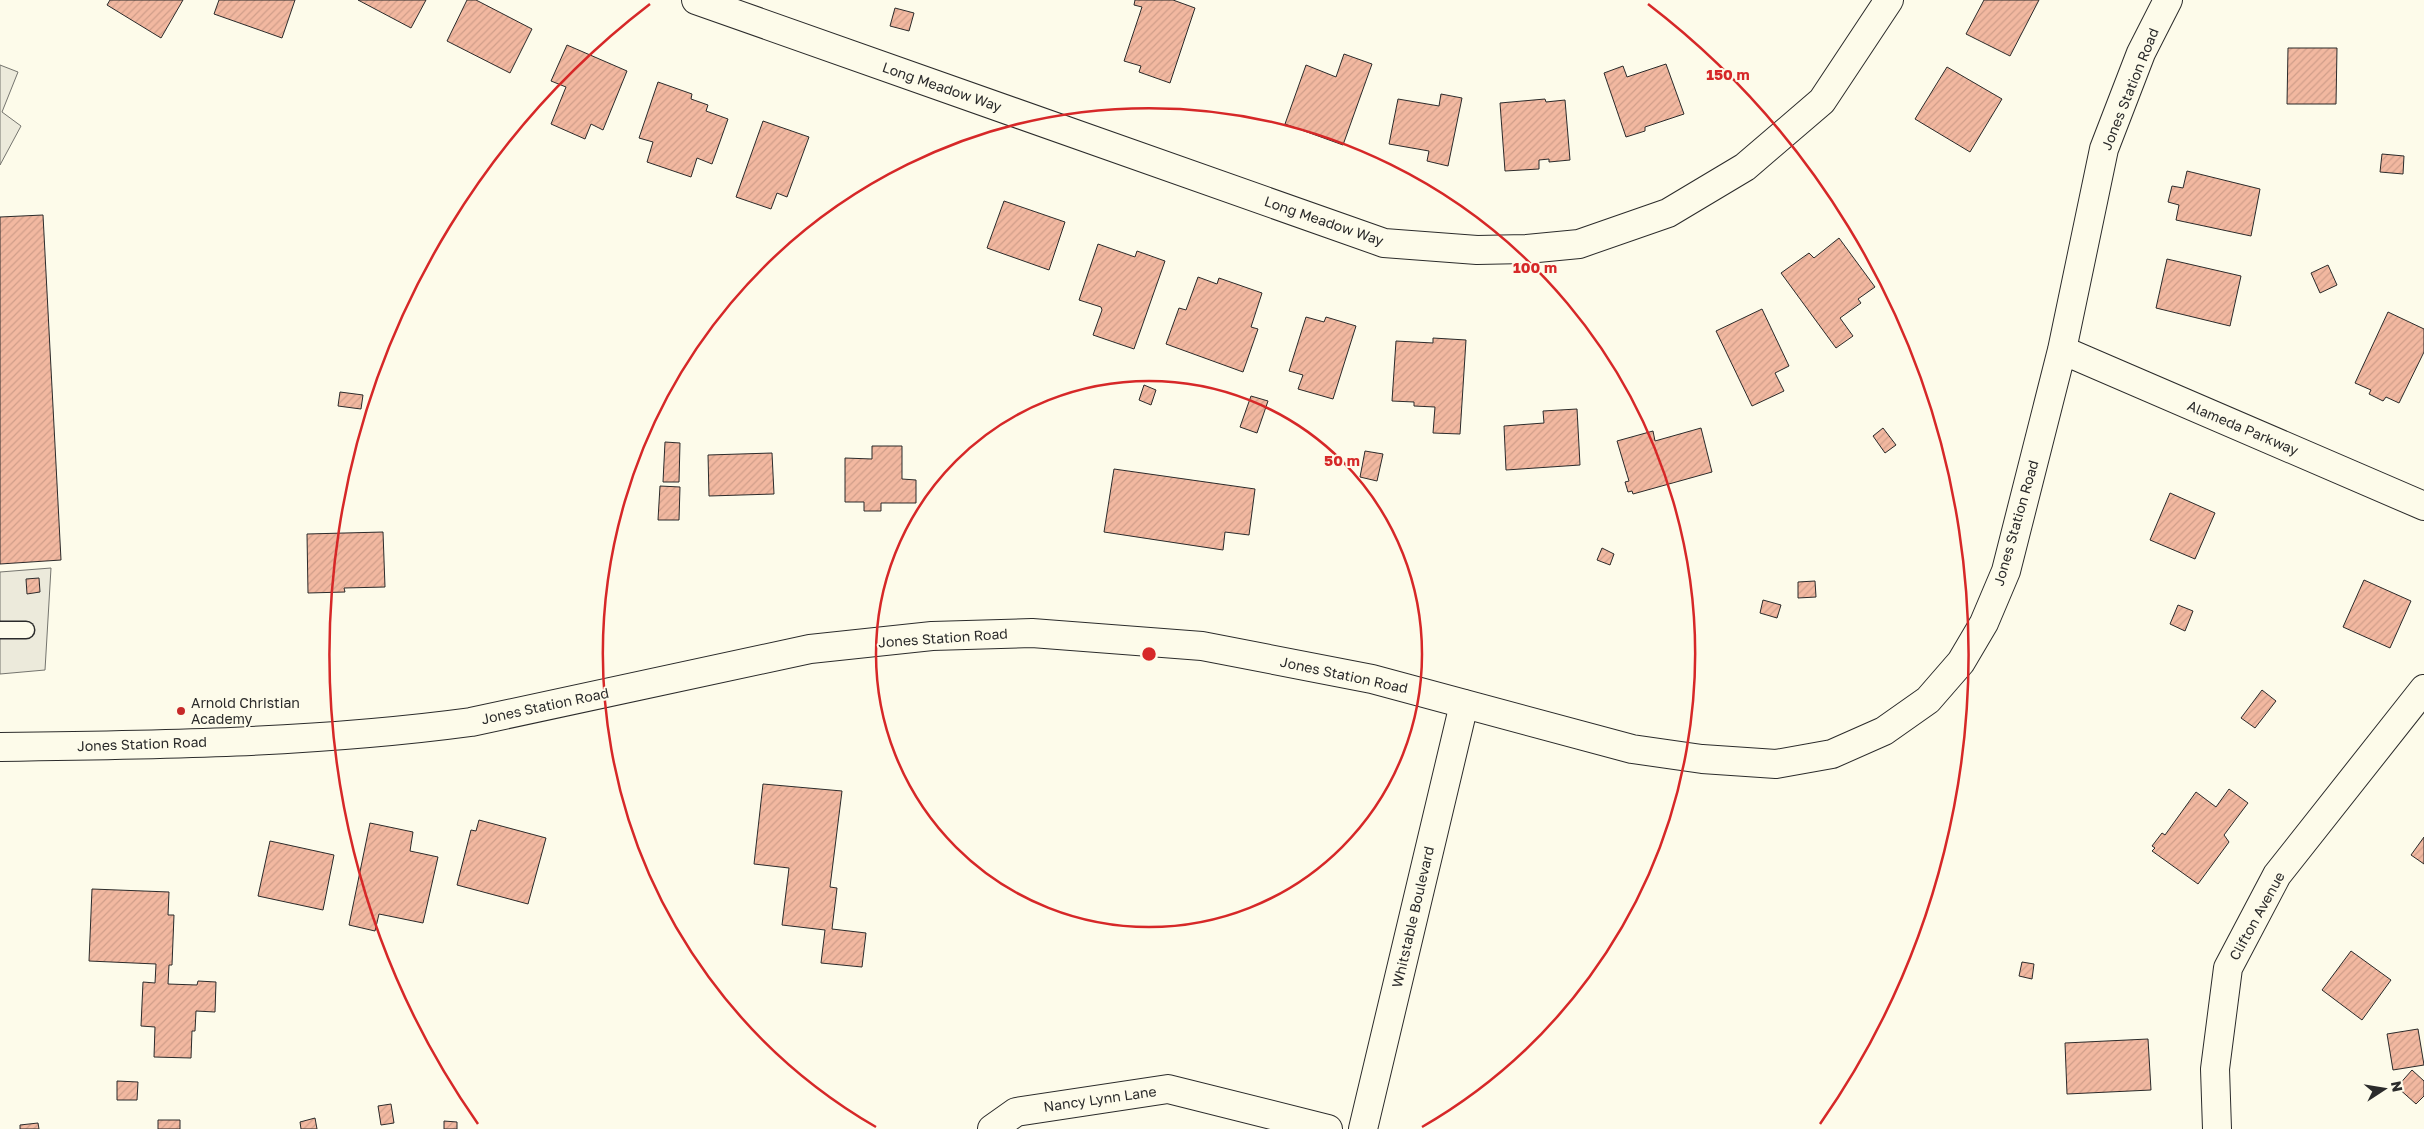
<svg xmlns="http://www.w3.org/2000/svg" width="2424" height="1129" font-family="'Golos Text',sans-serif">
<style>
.parking{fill:#eceadb;stroke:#74746e}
.building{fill:url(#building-hatch);stroke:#2b2b2b}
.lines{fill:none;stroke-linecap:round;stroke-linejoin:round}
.lane-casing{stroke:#2b2b2b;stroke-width:19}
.street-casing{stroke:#2b2b2b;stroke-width:30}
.secondary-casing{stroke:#2b2b2b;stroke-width:30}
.lane{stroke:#fdfbea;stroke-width:16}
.street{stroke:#fdfbea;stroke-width:28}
.secondary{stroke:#fdfbea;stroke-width:28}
.ring{fill:none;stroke:#d62828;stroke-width:2.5}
.poi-dot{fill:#c62828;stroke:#fdfbea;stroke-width:2}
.labels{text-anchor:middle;stroke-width:4;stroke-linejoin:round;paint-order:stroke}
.street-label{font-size:14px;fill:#2b2b2b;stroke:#fdfbea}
.poi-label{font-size:14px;fill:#2b2b2b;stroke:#fdfbea;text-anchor:start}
.centre{fill:#d62828;stroke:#fdfbea;stroke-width:2.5}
.ring-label{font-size:15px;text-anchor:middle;font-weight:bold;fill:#d62828;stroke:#fdfbea;stroke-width:4;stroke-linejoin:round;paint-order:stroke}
</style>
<defs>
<pattern id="building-hatch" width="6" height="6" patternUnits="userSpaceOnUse" patternTransform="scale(1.25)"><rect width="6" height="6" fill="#f2b8a0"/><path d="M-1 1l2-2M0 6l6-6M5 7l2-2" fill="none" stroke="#d09e8a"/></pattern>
</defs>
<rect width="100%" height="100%" fill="#fdfbea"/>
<path class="parking" d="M0,65L18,72L2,112L21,126L0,165Z
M51,568L45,670L0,674V572Z"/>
<path class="building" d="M110,0H183L161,38L107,5Z
M219,0H295L282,38L214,14Z
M358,0H426L411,28Z
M467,0H476L532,29L510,73L447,41Z
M1135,0H1173L1195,8L1170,83L1139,72L1141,66L1124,61L1142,7L1134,5Z
M1984,0H2039L2010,56L1966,34Z
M895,8L914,13L909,31L890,26Z
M567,45L627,71L603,130L591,124L585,139L551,124L566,87L551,81Z
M2288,48H2337L2336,104H2287Z
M1344,54L1372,64L1343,145L1285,124L1306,65L1336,77Z
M1666,64L1684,114L1645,127V131L1626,137L1604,73L1623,66L1627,77Z
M1947,67L2002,99L1970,152L1915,119Z
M658,82L692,94L691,99L708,105L706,111L728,119L712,164L697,158L691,177L647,162L653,142L639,138Z
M1441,94L1462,98L1448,166L1427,161L1429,151L1389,144L1398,99L1439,106Z
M1545,99L1546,102L1565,100L1570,160L1549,162V159L1539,160V169L1505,171L1500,103Z
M763,121L809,137L787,197L777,193L771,209L736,197Z
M2382,154L2404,156L2403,174L2380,172Z
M2187,171L2260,189L2251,236L2176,220L2179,205L2168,202L2172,186L2183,188Z
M1004,201L1065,222L1049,270L987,248Z
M43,215L61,560L0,564V217Z
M1839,238L1875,287L1858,299L1861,303L1840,318L1853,336L1836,348L1781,273L1809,253L1814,258Z
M1098,244L1135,257L1137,251L1165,261L1134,349L1093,335L1102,310L1101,307L1079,300Z
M2167,259L2241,276L2230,326L2156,308Z
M2328,265L2337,285L2320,293L2311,273Z
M1198,277L1217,284L1219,278L1262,293L1251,327L1258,329L1243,372L1166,344L1179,308L1186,310Z
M1762,309L1789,366L1775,373L1784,391L1752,406L1716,331Z
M2388,312L2424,329V352L2399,403L2386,397L2383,401L2369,394L2371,390L2355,383Z
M1306,317L1324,322L1326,317L1356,326L1333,399L1298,389L1303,375L1289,371Z
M1433,338L1466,340L1460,434L1433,433L1435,407L1414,406V402L1392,401L1396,341L1433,343Z
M1144,385L1156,390L1151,405L1139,400Z
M340,392L363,395L361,409L338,406Z
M1251,396L1268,401L1257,433L1240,427Z
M1577,409L1580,465L1506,470L1504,426L1544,423L1543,411Z
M1701,428L1712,472L1633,494L1632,491L1628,492L1625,482L1629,481L1617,441L1653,431L1655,441Z
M1883,428L1896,445L1885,453L1873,436Z
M665,442L680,443L679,482H663Z
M872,446H902V479L916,480V503H881V511H864V502H845V458L872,459Z
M1365,451L1383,454L1377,481L1360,477Z
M772,453L774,494L709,496L708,455Z
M1114,469L1255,489L1249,535L1225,532L1223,550L1104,532Z
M660,486L680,487L679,520H658Z
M2170,493L2215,513L2195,559L2150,540Z
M383,532L385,587L344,588L345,592L308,593L307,534Z
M1602,548L1614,554L1610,565L1597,560Z
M39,578L40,592L27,594L26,579Z
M2364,580L2411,601L2390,648L2343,627Z
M1815,581L1816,597L1798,598V582Z
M1763,600L1781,605L1777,618L1760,613Z
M2178,605L2193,611L2185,631L2170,624Z
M2262,690L2276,701L2255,728L2241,718Z
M763,784L842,791L830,887L837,888L832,929L866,933L862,967L821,963L825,930L782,925L789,868L754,864Z
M2229,789L2248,803L2224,835L2229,842L2198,884L2152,851L2155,848L2152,846L2162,833L2165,835L2196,792L2216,807Z
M479,820L546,838L528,904L457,885L471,830L476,831Z
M370,823L413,832L410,851L438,857L423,923L379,914L375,931L349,925Z
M2424,837V864L2411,855Z
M270,841L334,855L323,910L258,896Z
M92,889L169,892L168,915H174L172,965H169L168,984L197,985L198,981L216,982L215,1012L196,1011L195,1031H192L191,1058L154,1057L155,1027L141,1026L143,982L155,983L156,964L89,961Z
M2351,951L2391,980L2362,1020L2322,990Z
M2022,962L2034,964L2032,979L2019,976Z
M2418,1029L2424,1065L2393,1070L2387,1034Z
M2148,1039L2151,1090L2067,1094L2065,1043Z
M2412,1070L2424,1081V1096L2416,1104L2397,1087Z
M117,1081L138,1082L137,1100H117Z
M391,1104L394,1123L381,1125L378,1106Z
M315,1118L317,1129H301L300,1122Z
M158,1120H180V1129H158Z
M444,1121L457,1122V1129H444Z
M38,1123L39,1129H20V1125Z"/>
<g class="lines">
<defs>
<path id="lane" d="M0,630H26"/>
<path id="street" d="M696,0L1384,243L1477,250L1527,249L1579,244L1668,213L1745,167L1822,101L1889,0
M992,1129L1016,1112L1168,1089L1328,1129
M1363,1129L1464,704
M2217,1129L2215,1069L2228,968L2277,875L2424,689"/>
<path id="secondary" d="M2062,350L2424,506
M0,747C157,745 315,743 471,722L810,649L932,636L1032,633L1202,646L1372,679L1632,749L1702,759L1776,764L1832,754L1884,731L1928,700L1961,662L1984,623L2006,571L2062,350L2104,149L2141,53L2168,0"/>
</defs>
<use href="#lane" class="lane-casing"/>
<use href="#street" class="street-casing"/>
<use href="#secondary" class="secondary-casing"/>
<use href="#lane" class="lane"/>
<use href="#street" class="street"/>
<use href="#secondary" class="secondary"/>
</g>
<g class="ring">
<circle cx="1149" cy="654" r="273"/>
<path d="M876 1127A546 546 0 1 1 1422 1127"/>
<path d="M478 1124A819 819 0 0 1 650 4M1648 4A819 819 0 0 1 1820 1124"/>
</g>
<circle class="poi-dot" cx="181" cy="711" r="5"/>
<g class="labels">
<g class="street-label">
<text transform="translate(942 87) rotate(19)" y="5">Long Meadow Way</text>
<text transform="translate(2130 89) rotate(-68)" y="5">Jones Station Road</text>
<text transform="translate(1324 221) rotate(19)" y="5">Long Meadow Way</text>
<text transform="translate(2243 428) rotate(23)" y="5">Alameda Parkway</text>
<text transform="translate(2016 523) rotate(-74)" y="5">Jones Station Road</text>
<text transform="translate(943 638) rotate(-4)" y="5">Jones Station Road</text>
<text transform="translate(1344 675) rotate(12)" y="5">Jones Station Road</text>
<text transform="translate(545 706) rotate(-12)" y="5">Jones Station Road</text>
<text transform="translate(142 744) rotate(-2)" y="5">Jones Station Road</text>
<text transform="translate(2257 916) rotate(-61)" y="5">Clifton Avenue</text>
<text transform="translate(1413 917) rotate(-77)" y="5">Whitstable Boulevard</text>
<text transform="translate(1100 1099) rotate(-8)" y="5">Nancy Lynn Lane</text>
</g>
<g class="poi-label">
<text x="191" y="708">Arnold Christian<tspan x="191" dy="16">Academy</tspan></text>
</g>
</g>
<circle cx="1149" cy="654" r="8" class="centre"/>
<g class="ring-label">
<text x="1728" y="80">150 m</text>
<text x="1535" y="273">100 m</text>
<text x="1342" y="466">50 m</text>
</g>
<g transform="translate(2384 1089) rotate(78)" stroke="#fdfbea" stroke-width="4" paint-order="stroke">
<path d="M0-4L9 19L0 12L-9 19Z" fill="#2b2b2b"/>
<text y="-8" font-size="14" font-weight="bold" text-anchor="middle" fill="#2b2b2b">N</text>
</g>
</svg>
